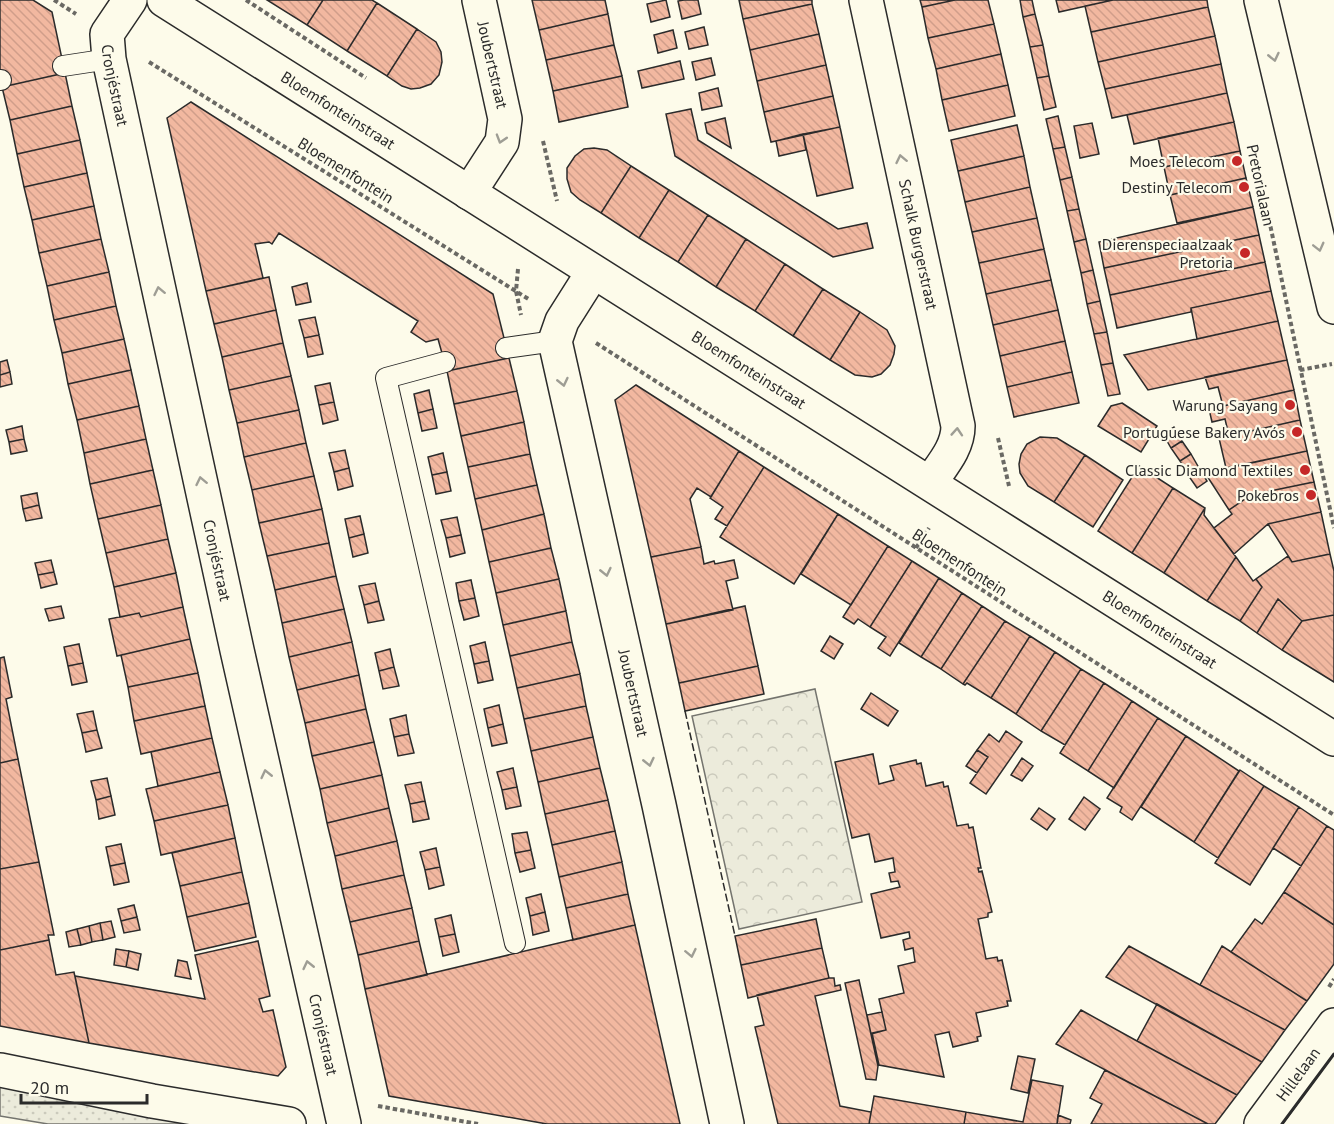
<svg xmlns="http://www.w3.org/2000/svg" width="1334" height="1124" font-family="'PT Sans',sans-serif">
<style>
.grass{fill:url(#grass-dots);stroke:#74746e;stroke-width:1.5}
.park{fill:url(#park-crowns);stroke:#74746e;stroke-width:1.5}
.building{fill:url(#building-back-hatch);stroke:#2b2b2b;stroke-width:1.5}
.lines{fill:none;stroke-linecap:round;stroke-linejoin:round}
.service-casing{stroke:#2b2b2b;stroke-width:22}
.minor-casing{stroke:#2b2b2b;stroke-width:36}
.path{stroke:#6a6964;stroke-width:4;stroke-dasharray:4.5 3;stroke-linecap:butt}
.service{stroke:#fdfbea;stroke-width:20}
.minor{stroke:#fdfbea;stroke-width:33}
.fence{stroke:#2b2b2b;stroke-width:1.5;stroke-dasharray:8 3;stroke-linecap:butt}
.wall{stroke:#2b2b2b;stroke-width:3}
.oneway{stroke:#9e9d94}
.poi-dot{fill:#c62828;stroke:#fdfbea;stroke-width:2}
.labels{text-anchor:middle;stroke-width:4.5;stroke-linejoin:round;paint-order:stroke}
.street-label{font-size:16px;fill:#2b2b2b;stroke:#fdfbea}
.poi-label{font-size:16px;fill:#2b2b2b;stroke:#fdfbea;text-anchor:end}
</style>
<defs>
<pattern id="grass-dots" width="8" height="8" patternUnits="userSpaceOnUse" patternTransform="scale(1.5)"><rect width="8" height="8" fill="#ecebdb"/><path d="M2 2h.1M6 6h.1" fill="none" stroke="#cbcabc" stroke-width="1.8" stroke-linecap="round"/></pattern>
<pattern id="park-crowns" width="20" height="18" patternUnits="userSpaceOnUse" patternTransform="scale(1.5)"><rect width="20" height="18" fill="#ecebdb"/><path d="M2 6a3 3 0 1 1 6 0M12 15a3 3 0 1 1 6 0" fill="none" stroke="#cbcabc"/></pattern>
<pattern id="building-back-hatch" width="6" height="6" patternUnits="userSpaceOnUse" patternTransform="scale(1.5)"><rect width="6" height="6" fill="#f2b8a0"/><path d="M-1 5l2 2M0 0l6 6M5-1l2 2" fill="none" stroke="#d09e8a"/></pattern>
</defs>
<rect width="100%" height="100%" fill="#fdfbea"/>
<path class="grass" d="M0,1081L234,1124H48L0,1116Z"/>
<path class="park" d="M815,689L862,902L739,929L692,716Z"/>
<path class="building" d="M0,0H33L52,12L65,73L2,87L0,75Z
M267,0H323L307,25Z
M323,0H372L377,3L347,51L307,25Z
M532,0H605L608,14L539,30Z
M666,0L670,17L651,22L647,4Z
M684,0H698L701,14L682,19L678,1Z
M739,0H812V4L743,19Z
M920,0H955L922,7Z
M955,0H988L994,24L928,38L922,7Z
M1020,0H1032L1035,14L1023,17Z
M1056,0H1113L1059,12Z
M1113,0H1207L1208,7L1091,32L1085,6Z
M377,3L417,29L387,76L347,51Z
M812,4L819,34L750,50L743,19Z
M1208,7L1215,36L1098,62L1091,32Z
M608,14L614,45L546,60L539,30Z
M1035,14L1043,45L1030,47L1023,17Z
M994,24L1001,54L936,69L928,38Z
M704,27L708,45L689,49L685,32Z
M417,29L436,42L441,52L442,62L439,75L431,84L420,88L411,89L402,86L387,76Z
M673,30L677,48L658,53L654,35Z
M819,34L826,65L757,81L750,50Z
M1215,36L1221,64L1105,89L1098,62Z
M614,45L622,76L553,91L546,60Z
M1043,45L1049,76L1037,78L1030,47Z
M1001,54L1008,85L942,100L936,69Z
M711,58L715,75L696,80L692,62Z
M680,61L684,79L642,88L638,71Z
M1221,64L1227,93L1112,118L1105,89Z
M826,65L833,96L764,112L757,81Z
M65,73L72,106L10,120L2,87Z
M622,76L628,107L559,122L553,91Z
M1049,76L1056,107L1044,110L1037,78Z
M1008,85L1015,116L949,131L942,100Z
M718,88L722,106L702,110L699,93Z
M1227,93L1234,122L1134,144L1127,115Z
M833,96L840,127L771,142L764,112Z
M191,102L493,294L509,358L447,371L438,339L426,342L411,332L418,321L279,233L272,244L269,242L255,244L263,278L206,291L167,118Z
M72,106L80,140L17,154L10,120Z
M691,109L698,140L838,229L867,223L873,248L833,257L675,156L666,114Z
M1058,116L1065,147L1053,149L1046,119Z
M725,118L731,148L707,133L705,123Z
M1234,122L1240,151L1164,167L1158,138Z
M1092,123L1099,154L1080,158L1074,126Z
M1017,125L1024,156L958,171L951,140Z
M840,127L853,188L817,196L803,134Z
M803,134L806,150L779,156L776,141Z
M80,140L87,173L24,187L17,154Z
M1065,147L1072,177L1060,180L1053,149Z
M594,148L607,150L631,166L601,213L580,200L571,192L567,179V168L575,156L584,149Z
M1240,151L1246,178L1170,195L1164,167Z
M1024,156L1030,187L965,202L958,171Z
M631,166L669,190L639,238L601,213Z
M87,173L94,206L32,220L24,187Z
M1072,177L1079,209L1067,211L1060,180Z
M1246,178L1253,207L1177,223L1170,195Z
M1030,187L1037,218L972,232L965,202Z
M669,190L708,215L678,262L639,238Z
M94,206L101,239L39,253L32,220Z
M1253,207L1259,235L1104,268L1099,242Z
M1079,209L1086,239L1074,242L1067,211Z
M708,215L746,239L716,287L678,262Z
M1037,218L1044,249L979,263L972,232Z
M1259,235L1265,262L1110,295L1104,268Z
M101,239L109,272L47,286L39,253Z
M746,239L785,264L755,311L716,287Z
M1086,239L1093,270L1081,273L1074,242Z
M1044,249L1051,280L986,294L979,263Z
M1265,262L1271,291L1191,308V312L1117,328L1110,295Z
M785,264L823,289L793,336L755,311Z
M1093,270L1100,301L1087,304L1081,273Z
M109,272L116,306L54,320L47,286Z
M269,277L276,310L214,324L206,291Z
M1051,280L1058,310L993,325L986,294Z
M307,283L311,302L296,305L292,287Z
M823,289L860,312L830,360L793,336Z
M1271,291L1278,321L1197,339L1191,308Z
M1100,301L1107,332L1094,334L1087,304Z
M116,306L124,339L62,353L54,320Z
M276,310L283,343L222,357L214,324Z
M1058,310L1065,341L1000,356L993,325Z
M860,312L887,330L895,346L894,354L890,365L881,374L872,377L855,375L830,360Z
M315,317L319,335L304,338L299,320Z
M1278,321L1287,360L1148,390L1124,355Z
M1107,332L1113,363L1101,365L1094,334Z
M319,335L323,354L308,357L304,338Z
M124,339L131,370L68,384L62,353Z
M1065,341L1072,372L1007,387L1000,356Z
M283,343L291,376L229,390L222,357Z
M509,358L517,391L454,404L447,371Z
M7,360L10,372L0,375V362Z
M1287,360L1294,390L1223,406L1218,387L1209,389L1205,377Z
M1113,363L1120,394L1108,396L1101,365Z
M131,370L139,406L77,420L68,384Z
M10,372L12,384L0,387V375Z
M1072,372L1079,403L1014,417L1007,387Z
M291,376L299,410L237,423L229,390Z
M330,383L334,402L319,405L315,386Z
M636,385L739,451L711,497L697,488L690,499L701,547L651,557L615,400Z
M429,390L433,409L418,413L414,394Z
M1294,390L1300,420L1229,436L1225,419L1212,422L1209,409Z
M517,391L524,422L461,436L454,404Z
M334,402L338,420L323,424L319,405Z
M1122,403L1157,426L1141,452L1098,426L1111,406Z
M139,406L146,439L84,453L77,420Z
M433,409L437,428L422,431L418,413Z
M299,410L306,443L244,457L237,423Z
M1300,420L1307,451L1226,468L1219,438Z
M524,422L530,454L468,467L461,436Z
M22,426L24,439L9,442L6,430Z
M1174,427L1182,441L1171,448L1163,434Z
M1040,437L1057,438L1085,455L1054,502L1028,486L1020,473L1019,464L1021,454L1027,444Z
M24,439L27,451L11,454L9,442Z
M146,439L153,470L90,484L84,453Z
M1182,441L1191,454L1180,461L1171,448Z
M306,443L314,476L252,490L244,457Z
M345,450L349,468L334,472L329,453Z
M739,451L764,467L727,526L715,519L723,507L710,498Z
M1307,451L1314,482L1251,495L1229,510L1207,476L1235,469L1233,467Z
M443,453L447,472L432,475L428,457Z
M530,454L537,485L475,499L468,467Z
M1191,454L1199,468L1188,475L1180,461Z
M1085,455L1123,480L1093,527L1054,502Z
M1139,466L1173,488L1132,553L1098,531Z
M764,467L838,514L794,584L720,537Z
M349,468L353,486L338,490L334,472Z
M1199,468L1207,481L1197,488L1188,475Z
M153,470L161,505L98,519L90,484Z
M447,472L451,491L436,494L432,475Z
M314,476L322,509L259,523L252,490Z
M1314,482L1321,512L1268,524L1234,554L1214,528L1232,514L1229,510L1251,495Z
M537,485L544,514L482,530L475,499Z
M1173,488L1205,508L1164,573L1132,553Z
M37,493L39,505L23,509L21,496Z
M39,505L42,518L26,521L23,509Z
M161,505L168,539L106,553L98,519Z
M1205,508L1204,515L1236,557L1207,601L1164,573Z
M322,509L329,543L267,556L259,523Z
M1321,512L1330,554L1292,562L1268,524Z
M544,514L551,548L489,562L482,530Z
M838,514L888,546L851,605L801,574Z
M360,516L364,534L349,538L345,519Z
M457,517L461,535L446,538L441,520Z
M364,534L368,553L353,557L349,538Z
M461,535L465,553L450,557L446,538Z
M168,539L176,573L114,587L106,553Z
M329,543L336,576L275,590L267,556Z
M888,546L912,561L870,627L858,619L854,624L843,617Z
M701,547L704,564L714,561L715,564L734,560L738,578L726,581L733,610L666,624L651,557Z
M551,548L559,579L496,593L489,562Z
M1330,554L1334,571V615L1302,621L1278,599L1257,633L1240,621L1262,587L1256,579L1288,556L1292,562Z
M1236,557L1253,581L1256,579L1262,587L1240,621L1207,601Z
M51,560L54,572L38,575L35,563Z
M912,561L939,578L890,656L878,648L886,637L870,627Z
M54,572L57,584L41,588L38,575Z
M176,573L183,607L141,617L139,613L120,617L114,587Z
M336,576L344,609L282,623L275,590Z
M939,578L962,593L921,657L899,643Z
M559,579L566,611L503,625L496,593Z
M471,580L475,598L459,601L456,583Z
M375,583L379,601L364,605L359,586Z
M962,593L982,606L941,669L921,657Z
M475,598L479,616L464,620L459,601Z
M1278,599L1302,621L1282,650L1257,633Z
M379,601L384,620L368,623L364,605Z
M61,606L64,618L49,621L45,609Z
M745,606L758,666L679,683L666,624Z
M982,606L1005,621L963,684L941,669Z
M183,607L190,639L117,656L109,619L139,613L141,617Z
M344,609L352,642L289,657L282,623Z
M566,611L572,642L510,656L503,625Z
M1334,615V682L1282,650L1302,621Z
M1005,621L1030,636L991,698L967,683L965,685L963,684Z
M830,636L843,644L834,659L821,651Z
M1030,636L1055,652L1016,714L991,698Z
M190,639L198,673L128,687L121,655Z
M352,642L359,675L297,690L289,657Z
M485,642L489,661L474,664L470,646Z
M572,642L580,674L517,688L510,656Z
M79,644L83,663L68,666L64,647Z
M390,649L394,667L379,671L375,653Z
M1055,652L1081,669L1041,731L1016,714Z
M4,657L12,697L6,699L18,759L0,763V658Z
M489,661L493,680L478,683L474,664Z
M83,663L87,682L72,685L68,666Z
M758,666L764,694L685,711L679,683Z
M394,667L399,686L383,689L379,671Z
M1081,669L1104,683L1065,745L1041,731Z
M198,673L205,706L134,721L128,687Z
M580,674L586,706L524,719L517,688Z
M359,675L366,709L305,723L297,690Z
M1104,683L1132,701L1088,771L1060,753Z
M871,693L898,711L888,726L861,709Z
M1132,701L1158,718L1114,788L1088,771Z
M499,705L503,724L488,728L484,709Z
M205,706L212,738L141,754L134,721Z
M586,706L593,737L531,751L524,719Z
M366,709L374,742L312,756L305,723Z
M93,711L97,730L82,733L77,714Z
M406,715L409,734L394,737L390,719Z
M1158,718L1186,736L1132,820L1120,812L1122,807L1107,798Z
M503,724L507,743L492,746L488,728Z
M97,730L102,748L86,752L82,733Z
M1006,731L1022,742L986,794L970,783L988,757L977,750L989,734L999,742Z
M409,734L414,753L398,756L394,737Z
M1186,736L1239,771L1194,842L1141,807Z
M593,737L600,768L538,782L531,751Z
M212,738L220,772L158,786L151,752Z
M374,742L382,775L320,789L312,756Z
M977,750L988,757L977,773L966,766Z
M873,754L879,784L894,780L890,766L916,760L917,764L921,763L926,786L943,782L944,787L948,786L957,826L968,824L969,828L973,827L981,868H978L979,872L982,871L992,912L988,913V917L978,919L986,959L997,957L998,961L1002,960L1011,1001H1007L1008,1006L976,1013L981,1036L977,1037L978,1041L953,1047L949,1032L935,1035L944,1077L879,1065L872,1033L886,1030L879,999L904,993L898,966L915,962L913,948L905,950L903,940L910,938L909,932L881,938L871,894L900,887L898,881L891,882L889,873L895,872L893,858L875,862L869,834L852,838L835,762Z
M1022,758L1033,766L1022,781L1011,775Z
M18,759L39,862L0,869V763Z
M513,768L517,787L502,790L497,772Z
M600,768L608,800L545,814L538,782Z
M1240,770L1264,786L1218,858L1194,842Z
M220,772L228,805L154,821L146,789Z
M382,775L389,808L327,823L320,789Z
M107,778L111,796L96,800L91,781Z
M421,782L425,801L410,804L405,785Z
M1264,786L1299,807L1250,885L1215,863Z
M517,787L521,806L506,809L502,790Z
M111,796L115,815L99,819L96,800Z
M1084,797L1100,809L1085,830L1069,819Z
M608,800L615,831L552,845L545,814Z
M425,801L429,819L413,822L410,804Z
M228,805L235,838L161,855L154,821Z
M1299,807L1327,826L1301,866L1273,848Z
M389,808L397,841L335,856L327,823Z
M1039,808L1055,819L1047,830L1031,819Z
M1327,826L1334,830V925L1284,892Z
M615,831L622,862L559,877L552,845Z
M527,832L531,850L515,853L512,834Z
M235,838L242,872L180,886L172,853Z
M397,841L404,875L342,889L335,856Z
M121,844L125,863L110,866L106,847Z
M436,848L440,867L425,870L420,852Z
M531,850L535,868L520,872L515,853Z
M39,862L54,935H48L49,940L0,950V869Z
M622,862L628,894L566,908L559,877Z
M125,863L129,882L114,885L110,866Z
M440,867L444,885L429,889L425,870Z
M242,872L249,903L187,917L180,886Z
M404,875L412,908L350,922L342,889Z
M1284,892L1334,925V964L1307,1001L1231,952L1255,919L1262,924Z
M541,894L545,912L530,916L526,898Z
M628,894L635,925L573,940L566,908Z
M249,903L256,937L195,951L187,917Z
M134,905L137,917L121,921L118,909Z
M412,908L419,941L358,955L350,922Z
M545,912L549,931L533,935L530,916Z
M451,915L455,934L439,937L435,919Z
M137,917L140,930L124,933L121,921Z
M816,919L822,948L741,965L735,936Z
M111,921L115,937L103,940L100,923Z
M100,923L103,940L92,942L89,926Z
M635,925L680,1124H547L389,1096L365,989Z
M89,926L92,942L81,945L77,929Z
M77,929L81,945L69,947L66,932Z
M455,934L459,952L443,956L439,937Z
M49,940L56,975L74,972L89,1043L0,1026V950Z
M258,941L270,996L259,999L263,1012L273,1010L286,1067L278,1076L89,1043L75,976L205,999L195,955Z
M419,941L427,975L365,989L358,955Z
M1129,946L1200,985L1285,1030L1262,1062L1106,977Z
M1222,946L1307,1001L1285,1030L1200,985Z
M822,948L829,978L748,998L741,965Z
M116,949L129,951L126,967L114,965Z
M129,951L141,954L138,970L126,967Z
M178,960L187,962L191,979L175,976Z
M829,978H834L835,986L840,985L841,990L815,996L840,1106L871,1112L869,1124H778L755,1027L764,1025L757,995Z
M859,980L878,1066L876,1080L866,1079L845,983Z
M1157,1004L1262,1062L1237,1095L1137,1041Z
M1081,1010L1137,1041L1237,1095L1215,1124H1208L1056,1044Z
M882,1012L886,1030L871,1034L867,1015Z
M1018,1056L1035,1059L1028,1093L1011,1089Z
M1105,1070L1208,1124H1091L1102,1104L1090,1098Z
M1032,1080L1063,1086L1057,1124H964L966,1112L1023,1122Z
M874,1096L966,1112L964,1124H869Z
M1058,1115L1071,1120L1070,1124H1057Z"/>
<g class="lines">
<defs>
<path id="service" d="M63,66L109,59
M0,80H1
M506,348L555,341
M445,362L386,378L515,943"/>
<g id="minor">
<path id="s1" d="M130,0L107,34L109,59L237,650L344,1124"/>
<path id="s2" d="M164,0L1334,739"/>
<path id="s3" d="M866,0L958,426C958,448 942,465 930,483"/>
<path d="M1261,0L1334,307"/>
<path d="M469,193L502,142L505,119L479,0"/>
<path id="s4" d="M593,272L562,321L555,341L659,805L727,1124"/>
<path d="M0,1070L152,1101L289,1124"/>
<path id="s5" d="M1261,1124L1334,1025"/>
</g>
</defs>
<use href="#service" class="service-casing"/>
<use href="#minor" class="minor-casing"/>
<path class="path" d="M54,0L76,14
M246,0L366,78
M149,62L530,300
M543,141L557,201
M1255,153L1334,528
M518,269L516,291L521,315
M596,343L1334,815
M1300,370L1332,364
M998,438L1009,486
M916,548L929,528
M1329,987L1334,979
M378,1106L478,1124"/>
<use href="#service" class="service"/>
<use href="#minor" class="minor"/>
<path class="fence" d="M685,711L735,936"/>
<path class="wall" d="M1282,1124L1334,1054"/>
</g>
<defs><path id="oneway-chevron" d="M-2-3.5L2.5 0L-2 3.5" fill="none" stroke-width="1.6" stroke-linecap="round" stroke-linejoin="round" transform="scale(1.5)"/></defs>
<g class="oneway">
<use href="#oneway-chevron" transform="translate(1274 57) rotate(77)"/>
<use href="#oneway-chevron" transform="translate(501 139) rotate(107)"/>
<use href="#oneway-chevron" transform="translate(901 159) rotate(-102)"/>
<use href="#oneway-chevron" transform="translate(1319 247) rotate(76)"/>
<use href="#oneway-chevron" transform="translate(159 291) rotate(-102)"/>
<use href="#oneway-chevron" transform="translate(563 382) rotate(77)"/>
<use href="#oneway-chevron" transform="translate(957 432) rotate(-86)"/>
<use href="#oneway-chevron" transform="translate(201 481) rotate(-102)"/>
<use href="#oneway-chevron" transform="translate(606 572) rotate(77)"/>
<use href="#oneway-chevron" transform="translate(649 762) rotate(77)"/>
<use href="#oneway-chevron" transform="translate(266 774) rotate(-103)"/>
<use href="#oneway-chevron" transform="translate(691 953) rotate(78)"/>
<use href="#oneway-chevron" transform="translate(308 965) rotate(-103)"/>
</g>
<g class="poi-dot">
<circle cx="1237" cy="161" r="6"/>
<circle cx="1244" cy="187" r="6"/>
<circle cx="1245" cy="253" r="6"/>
<circle cx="1290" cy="405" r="6"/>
<circle cx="1297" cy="432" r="6"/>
<circle cx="1305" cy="470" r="6"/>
<circle cx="1311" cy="495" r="6"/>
</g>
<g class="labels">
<g class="street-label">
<text transform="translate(493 65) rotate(77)" y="6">Joubertstraat</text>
<text dy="6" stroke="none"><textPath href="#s1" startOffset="93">Cronjéstraat</textPath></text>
<text dy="6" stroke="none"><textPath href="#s2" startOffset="206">Bloemfonteinstraat</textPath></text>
<text transform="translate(346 170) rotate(32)" y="6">Bloemenfontein</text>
<text transform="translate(1261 185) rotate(78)" y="6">Pretorialaan</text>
<text dy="6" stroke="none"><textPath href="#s3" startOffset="250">Schalk Burgerstraat</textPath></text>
<text dy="6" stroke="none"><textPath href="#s2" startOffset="692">Bloemfonteinstraat</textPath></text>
<text dy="6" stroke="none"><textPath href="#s1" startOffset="579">Cronjéstraat</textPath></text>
<text transform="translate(960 562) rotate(33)" y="6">Bloemenfontein</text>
<text dy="6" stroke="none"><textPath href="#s2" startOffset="1178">Bloemfonteinstraat</textPath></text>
<text dy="6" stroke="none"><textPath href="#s4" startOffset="440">Joubertstraat</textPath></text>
<text dy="6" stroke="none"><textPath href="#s1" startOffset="1065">Cronjéstraat</textPath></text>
<text dy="6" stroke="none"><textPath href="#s5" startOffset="62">Hillelaan</textPath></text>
</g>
<g class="poi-label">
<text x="1225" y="167">Moes Telecom</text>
<text x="1232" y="193">Destiny Telecom</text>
<text x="1233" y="250">Dierenspeciaalzaak<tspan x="1233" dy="18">Pretoria</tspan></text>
<text x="1278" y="411">Warung Sayang</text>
<text x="1285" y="438">Portuguese Bakery Avós</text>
<text x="1293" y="476">Classic Diamond Textiles</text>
<text x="1299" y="501">Pokebros</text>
</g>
</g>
<path d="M21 1094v9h126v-9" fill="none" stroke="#2b2b2b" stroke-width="3"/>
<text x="30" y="1094" font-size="18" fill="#2b2b2b" stroke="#fdfbea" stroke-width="4.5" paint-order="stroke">20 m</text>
</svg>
